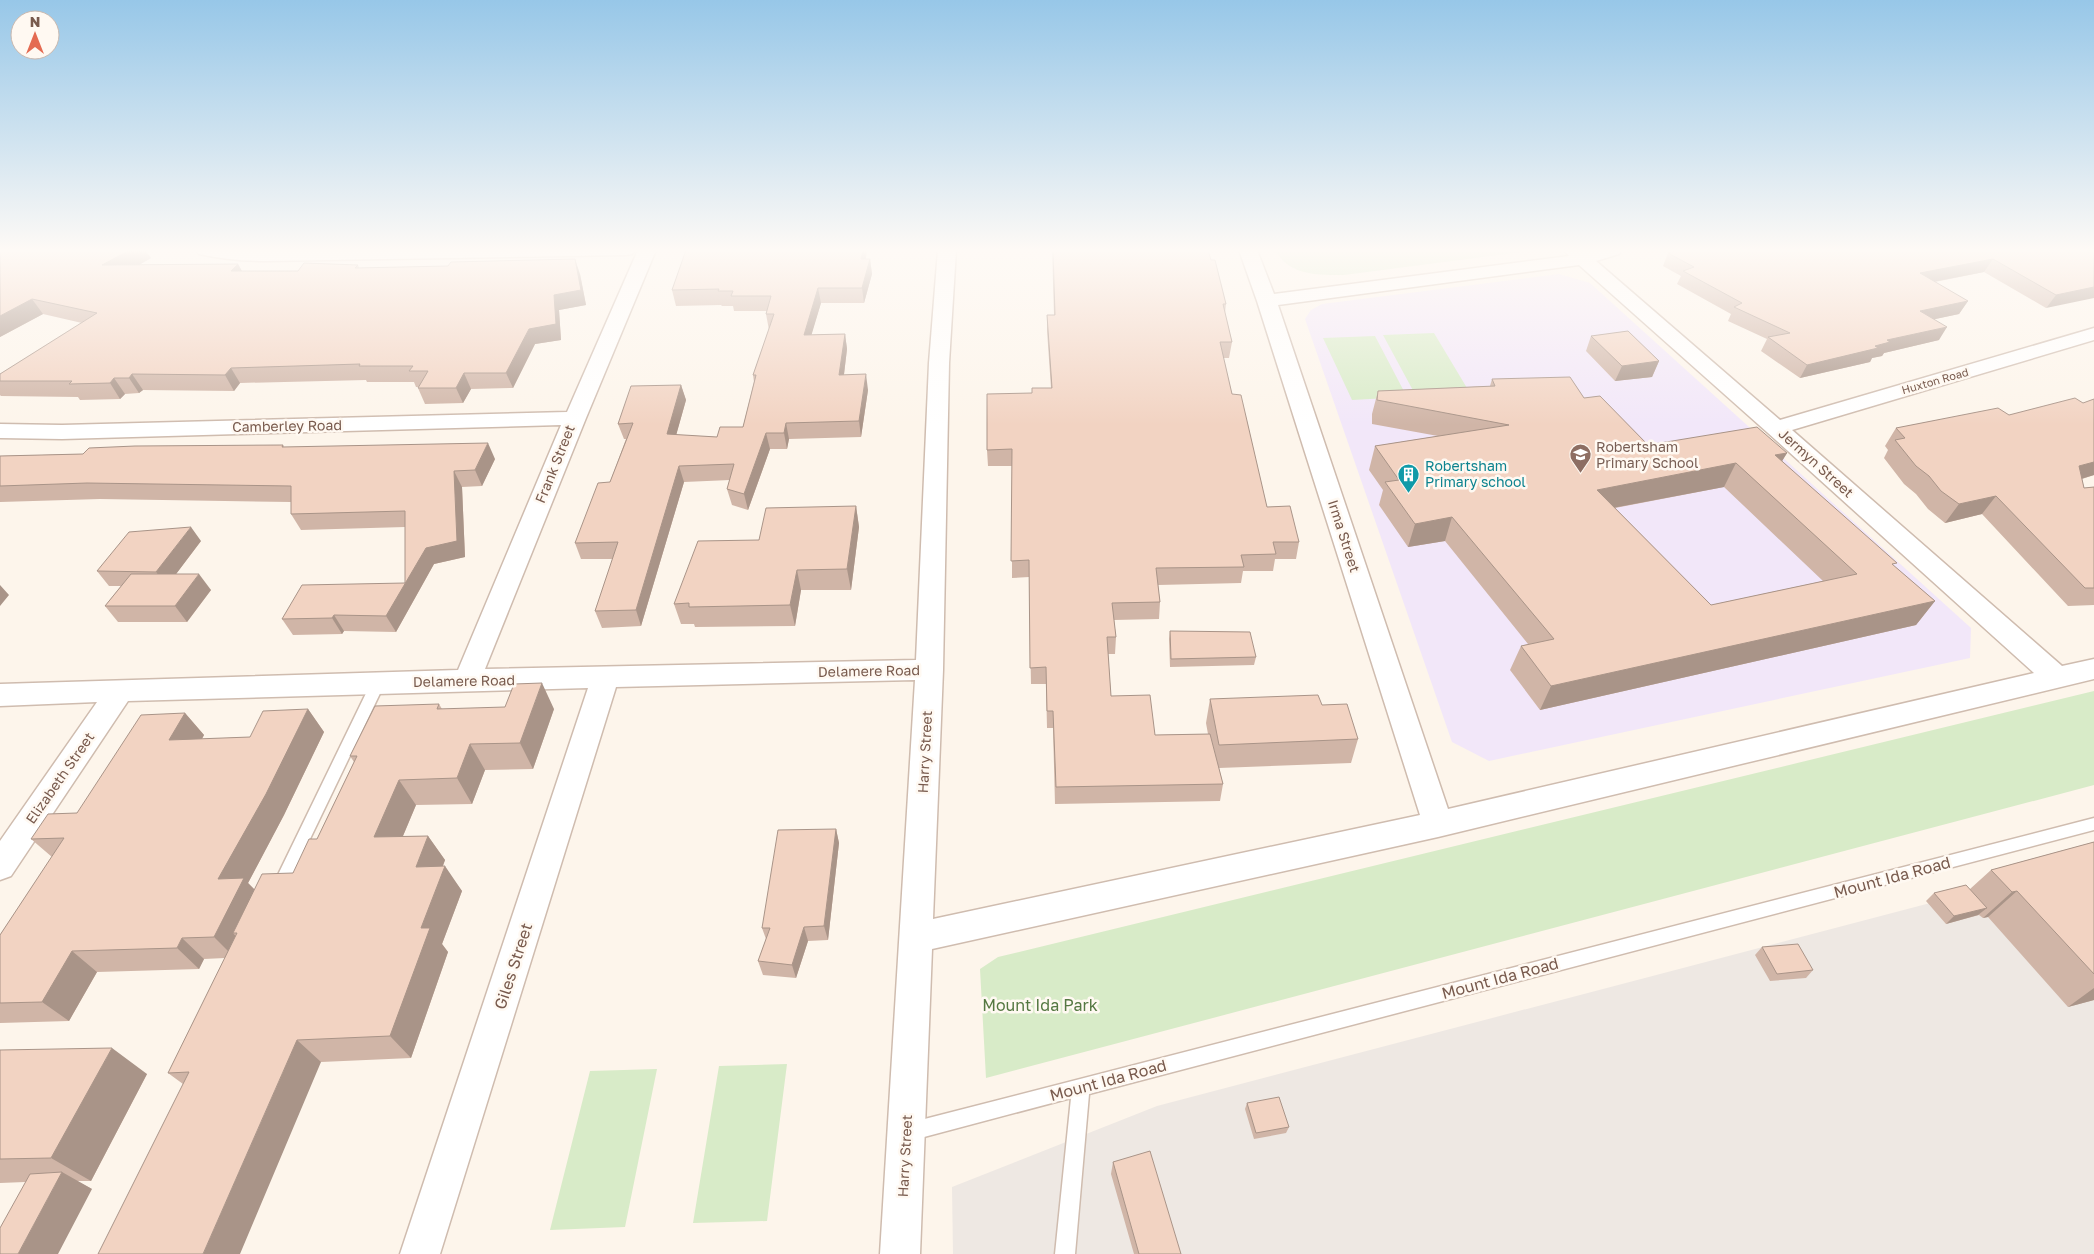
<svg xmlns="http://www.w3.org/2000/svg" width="2094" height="1254" font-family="'Golos Text',sans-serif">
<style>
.industrial{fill:#eee8e3}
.education{fill:#f2e7f9}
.green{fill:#d8ebc8}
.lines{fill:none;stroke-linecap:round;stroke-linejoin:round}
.service-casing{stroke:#cfbcaf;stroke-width:3}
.minor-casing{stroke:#cfbcaf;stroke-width:3}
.service{fill:#fff;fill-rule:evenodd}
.minor{fill:#fff;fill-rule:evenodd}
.wall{fill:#d0b5a7;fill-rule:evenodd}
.shaded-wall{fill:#a99488}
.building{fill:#f2d3c2;stroke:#a99488;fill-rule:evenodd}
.labels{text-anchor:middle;stroke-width:5;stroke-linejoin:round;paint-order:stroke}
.far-street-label{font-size:11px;fill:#785a4d;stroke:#fff9f2}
.street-label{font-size:14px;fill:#785a4d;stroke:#fff9f2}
.education-label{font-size:14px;fill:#785e54;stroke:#fff9f2;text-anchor:start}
.culture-label{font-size:14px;fill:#0d838f;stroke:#fff9f2;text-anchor:start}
.near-street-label{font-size:16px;fill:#785a4d;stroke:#fff9f2}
.near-park-label{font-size:16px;fill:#557842;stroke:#fff9f2}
</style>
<rect width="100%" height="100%" fill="#fdf5eb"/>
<path class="industrial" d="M2094,860V1254H953L952,1187L1157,1106Z"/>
<path class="education" d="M1559,274L1590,283L1971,628L1970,658L1489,761L1452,742L1305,319L1311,310L1322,304Z"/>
<path class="green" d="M1275,250H1537L1344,275C1318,275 1289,276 1275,250Z
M1434,333L1470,393L1416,396L1383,335Z
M1375,336L1407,397L1352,400L1323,338Z
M2094,691V785L986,1078L980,969L998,957Z
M787,1064L767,1221L693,1223L719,1066Z
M657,1069L625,1227L550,1230L590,1071Z"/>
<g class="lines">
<defs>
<path id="service" d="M378,678L383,680L385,683L284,893L279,895L274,893L271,888L274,883L371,683L373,680Z
M2094,818V830L1089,1094L1075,1254H1055L1071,1098L909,1141L903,1138L900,1132L903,1126L909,1123Z"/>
<path id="minor" d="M196,250H635L632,254L626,255L266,261C243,261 221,259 199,254Z
M638,250H656L586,418L485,669L916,660L929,363L938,250H956L949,363L943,670L933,919L1420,815L1257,301L1239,250H1257L1274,294L1569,256L1564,250H1583L1587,252L1596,250H1622L1619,254L1596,261L1780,420L2094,328V340L1792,430L2062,666L2094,659V679L1438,837L932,949L920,1254H880L915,680L616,687L440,1254H400L588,688L128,701L11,876L0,880V841L97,702L0,706V684L458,670L561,425L62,439L0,438V424L62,425L567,412ZM1579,265L1768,433L2034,673L1448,809L1278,305Z"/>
</defs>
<use href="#service" class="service-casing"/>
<use href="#minor" class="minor-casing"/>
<use href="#service" class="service"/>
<use href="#minor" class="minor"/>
</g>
<path class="wall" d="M0,250H145L151,258L139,265L238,264L242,271H298L358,265L359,268L580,274L586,305L559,310L561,340L535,344L513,388L471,389L463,403L425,404L418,388L419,387H416L414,382H367L366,380L240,383L234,391L143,390L139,393L125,394L120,399L80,400L78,397L1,396L0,395V374L82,323L43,314L0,337Z
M686,250H867L866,259H870L872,274L864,303H821L811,335L845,334L847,349L844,375L868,390L861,437L789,439L787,449H770L748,510L732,505L727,489L730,480L684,482L641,626L602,628L595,611L613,559H581L575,543L610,482L626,439H624L618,424L681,385L686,400L676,435L717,437L743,427L754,382L753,375L769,330L766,314L767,311H734L733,306H722L721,305L676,306L672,290Z
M1052,250L1211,260L1226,304L1225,313L1232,342L1229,358H1223L1232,394L1267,507L1299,542L1296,559H1275L1273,571H1243L1241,583L1158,585L1160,602L1159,619L1114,620L1116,637L1115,654H1108L1111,696L1155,735L1208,734L1206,723L1210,699L1322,705L1358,739L1351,763L1219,768L1223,784L1220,801L1055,804L1053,728H1047L1046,684H1031L1029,577L1012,578V466H988L987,450L1032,393L1051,388L1047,331V315H1054Z
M2094,250L2046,308L1984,272L1935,282L1968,301L1959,314L1935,319L1939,340L1884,353L1882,356L1872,358L1870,362L1800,378L1761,351L1767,339L1728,321L1731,314L1677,284L1681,276L1663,266L1668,253Z
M1591,336L1659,361L1652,377L1615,381L1586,351Z
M1492,379L1584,398L1648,445L1787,453L1782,461L1894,566L1935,601L1916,625L1540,710L1510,670L1521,646L1528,644L1445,541L1408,547L1379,505L1383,490L1369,470L1375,446L1438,436L1372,424V414L1378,391L1490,386ZM1724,487L1823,581L1711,605L1615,508Z
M2094,399V475L2082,479L2084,488L2094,487V605L2068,606L1982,514L1945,523L1928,509L1916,494L1904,484L1884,458L1888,450L1885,446L1896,428L2009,415L2083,403Z
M283,445L284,447L495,459L482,486L462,487L465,557L434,564L396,632L344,631L342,634L293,635L282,619L405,583V527L301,530L291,514V502L100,499L0,502V456L83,454Z
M856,506L859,527L851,590H801L795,626L695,627L694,624H681L674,604L759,540Z
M201,541L176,574L211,590L187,622H118L105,606L121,586H109L97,571Z
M1170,631L1256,657L1254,665L1170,667L1169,639Z
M439,704L442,709H554L533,769L485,770L472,804L416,805L403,836H428L445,860L443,866L462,891L442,944L448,952L411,1058L321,1062L183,1084L168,1073L225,958L204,959L199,969L97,972L69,1021L0,1023V935L52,857L31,839L77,813L185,713L204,735L202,739L250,737L308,709L324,732L284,815L248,883L255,890L293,873L317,839L354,762L350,756Z
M836,829L839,843L828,940L808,941L796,978L763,975L758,961L766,939L762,928Z
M2094,842V1000L2068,1007L1988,917L1983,918L1979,915L1946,924L1926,901L1934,893L1970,889L1991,870Z
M1762,947L1813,970L1806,978L1770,981L1755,955Z
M0,1050L147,1074L91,1181H77L92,1189L25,1182L0,1183Z
M1247,1103L1289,1127L1286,1133L1254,1139L1245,1109Z
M1113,1162L1181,1254H1134L1111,1174Z"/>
<path class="shaded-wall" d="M130,250H145L151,258L112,280L102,265Z
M863,250H867L863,274L861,259Z
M575,259L580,274L586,305L559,310L561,340L535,344L513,388L506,373L529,329L554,295Z
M870,259L872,274L864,303L862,288Z
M1993,259L1984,272L1912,286L1920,273Z
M238,264L246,279L231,271Z
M2094,276V298L2046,308L2056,295Z
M818,288L821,303L807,350L804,335Z
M32,299L43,314L0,337V316Z
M1968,301L1959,314L1912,324L1920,311Z
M1947,327L1939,340L1884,353L1882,356L1872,358L1870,362L1800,378L1807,365L1887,340Z
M845,334L847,349L842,390L839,375Z
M1659,361L1652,377L1615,381L1622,366Z
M231,368L240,383L234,391L225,375Z
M464,373L471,389L463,403L456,388Z
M132,374L143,390L139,393L129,378Z
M866,374L868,390L861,437L859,421Z
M114,378L125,394L120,399L110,383Z
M681,385L686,400L672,450L667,434Z
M786,423L789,439L787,449L784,433Z
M766,433L770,449L748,510L744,494Z
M488,443L495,459L482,486L475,470Z
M1787,453L1773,476L1775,455Z
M2094,462V475L2064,484L2079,466Z
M1736,463L1724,487L1586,513L1597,490Z
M679,466L684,482L641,626L636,610Z
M454,471L462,487L465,557L434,564L396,632L386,616L426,548Z
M1996,496L1982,514L1945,523L1959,504Z
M856,506L859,527L851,590L847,569Z
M1452,517L1445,541L1408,547L1415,524Z
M191,527L201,541L167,586L156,572Z
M797,570L801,590L795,626L790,605Z
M199,574L211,590L187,622L175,606Z
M0,585L9,595L0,606Z
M1935,601L1916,625L1540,710L1551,686Z
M334,615L344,631L342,634L332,618Z
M542,683L554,709L533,769L520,743Z
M308,709L324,732L284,815L248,883L264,899L237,933H233L242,943L235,958L214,937L218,879Z
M185,713L204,735L189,762L169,740Z
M470,744L485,770L472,804L457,778Z
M399,780L416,805L392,862L374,837Z
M836,829L839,843L828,940L824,926Z
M428,836L445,860L433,891L416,867Z
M445,866L462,891L442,944L448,952L411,1058L390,1036L421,928Z
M2017,891L1988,917L1983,918L2012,892Z
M1987,908L1978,915L1946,924L1954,916Z
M804,927L808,941L796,978L792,965Z
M182,938L204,959L199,969L177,948Z
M72,951L97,972L69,1021L42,1002Z
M2094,988V1000L2068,1007Z
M297,1040L321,1062L240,1254H203Z
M112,1048L147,1074L91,1181L51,1158Z
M62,1172L92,1189L58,1254H18Z"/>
<path class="building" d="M0,250H130L102,265L238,264L231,271H298L304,263L358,265L355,268L448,266L451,262L575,259L581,290L554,295L556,324L529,329L506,373H464L456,388H418L428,371H409L413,366H359L360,364L231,368L225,375L132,374L129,378H114L110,383L69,384L72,381H0V374L97,313L32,299L0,316Z
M686,250H863L861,259H870L862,288H818L804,335L845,334L839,375L866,374L859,421L786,423L784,433H766L744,494L727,489L734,464L679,466L636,610L595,611L618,542L575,543L598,483L610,482L633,423L618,424L631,386L681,385L667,434L717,437L720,427H743L756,375H753L774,314H766L771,296H731L733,291H718L719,289L672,290Z
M1053,250H1208L1211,260H1215L1226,304H1223L1232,342H1220L1232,394L1241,395L1267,507L1290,506L1299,542H1273L1276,554L1241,555L1244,567L1156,568L1160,602L1112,603L1116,637H1107L1111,696L1150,695L1155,735L1210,734L1223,784L1056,787L1053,711H1047L1046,667L1030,668L1029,560L1011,561L1012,449L987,450V394L1032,393V388H1052L1047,315H1055Z
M1679,250H2094V287L2056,295L1993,259L1920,273L1968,301L1920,311L1947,327L1887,340L1890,342L1875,346L1878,348L1807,365L1768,337L1790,333L1734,307L1742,303L1683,271L1694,267L1668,253Z
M1628,331L1659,361L1622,366L1591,336Z
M1570,377L1584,398L1600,396L1648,445L1757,427L1787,453L1775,455L1897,563L1892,564L1935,601L1551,686L1521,646L1554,639L1452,517L1415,524L1385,482L1399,480L1375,446L1509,425L1377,400L1378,391L1495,386L1492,379ZM1736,463L1857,574L1711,605L1597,490Z
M2075,398L2083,403L2094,399V462L2079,466L2084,488L2094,487V588H2085L1996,496L1959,504L1941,491L1929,476L1916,466L1895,440L1905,438L1896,428L1998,408L2009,415Z
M488,443L475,470L454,471L457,541L426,548L386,616L334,615L332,618L282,619L302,585L405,583V511L291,514V486L87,483L0,486V456L83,454L89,448L135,446L283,445L282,447Z
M856,506L847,569L797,570L790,605L689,607V603L674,604L698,541L759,540L766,508Z
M191,527L156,572L97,571L129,532Z
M131,574H199L175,606H105Z
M1170,631L1250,632L1256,657L1171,659Z
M542,683L520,743L470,744L457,778L399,780L374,837L428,836L416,867L445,866L421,928H430L390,1036L297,1040L203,1254H98L189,1072L168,1073L237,933H233L262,874L293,873L309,839H317L357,756H350L375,706L439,704L437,709L505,707L514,684Z
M1318,695L1322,705L1347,704L1358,739L1219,745L1210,699Z
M308,709L266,794L218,879L244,878L214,937L182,938L177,948L72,951L42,1002L0,1003V935L64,838L31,839L48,814L77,813L141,715L185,713L169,740L250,737L263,711Z
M836,829L824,926L804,927L792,965L758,961L770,928H762L778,830Z
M2094,842V974L2017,891L2012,892L1991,870Z
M1966,885L1987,908L1954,916L1934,893Z
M1798,944L1813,970L1777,974L1762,947Z
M112,1048L51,1158L0,1159V1050Z
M1279,1097L1289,1127L1256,1133L1247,1103Z
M1150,1151L1181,1254H1139L1113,1162Z
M62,1172L18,1254H0V1228L30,1174Z"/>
<linearGradient id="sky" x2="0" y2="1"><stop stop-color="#97c7e8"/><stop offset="0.59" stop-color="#fefaf6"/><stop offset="1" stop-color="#fefaf6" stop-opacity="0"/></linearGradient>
<rect width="2094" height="425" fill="url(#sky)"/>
<defs>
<symbol id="school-pin" viewBox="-11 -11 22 30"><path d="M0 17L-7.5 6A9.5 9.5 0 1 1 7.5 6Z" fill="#8d6e63" stroke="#fff9f2"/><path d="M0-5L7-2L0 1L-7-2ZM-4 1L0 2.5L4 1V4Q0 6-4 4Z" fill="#fff"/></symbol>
<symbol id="building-pin" viewBox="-11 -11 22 30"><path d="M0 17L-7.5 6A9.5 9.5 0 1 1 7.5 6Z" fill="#0f9aa8" stroke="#fff9f2"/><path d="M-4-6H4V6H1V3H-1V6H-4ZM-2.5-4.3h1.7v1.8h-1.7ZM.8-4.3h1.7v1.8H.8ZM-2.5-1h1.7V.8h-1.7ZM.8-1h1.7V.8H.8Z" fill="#fff"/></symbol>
</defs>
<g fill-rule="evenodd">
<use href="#school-pin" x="1568" y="442" width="25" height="34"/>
<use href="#building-pin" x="1396" y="462" width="25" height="34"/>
</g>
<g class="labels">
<g class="far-street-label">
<text transform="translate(1935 381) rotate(-16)" y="4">Huxton Road</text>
</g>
<g class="street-label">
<text transform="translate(287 426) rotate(-1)" y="5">Camberley Road</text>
<text transform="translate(1816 463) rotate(42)" y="5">Jermyn Street</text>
<text transform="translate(555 464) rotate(-68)" y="5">Frank Street</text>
<text transform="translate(1344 536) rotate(72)" y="5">Irma Street</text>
<text transform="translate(869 671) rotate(-1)" y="5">Delamere Road</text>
<text transform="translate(464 681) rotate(-1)" y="5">Delamere Road</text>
<text transform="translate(925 752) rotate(-87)" y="5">Harry Street</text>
<text transform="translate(60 778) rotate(-55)" y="5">Elizabeth Street</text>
<text transform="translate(905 1156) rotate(-87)" y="5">Harry Street</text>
</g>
<g class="education-label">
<text x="1596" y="452">Robertsham<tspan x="1596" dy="16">Primary School</tspan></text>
</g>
<g class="culture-label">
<text x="1425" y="471">Robertsham<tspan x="1425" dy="16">Primary school</tspan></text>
</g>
<g class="near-street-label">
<text transform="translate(1892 877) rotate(-15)" y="6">Mount Ida Road</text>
<text transform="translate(513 966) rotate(-72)" y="6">Giles Street</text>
<text transform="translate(1500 978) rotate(-15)" y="6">Mount Ida Road</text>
<text transform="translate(1108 1080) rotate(-15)" y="6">Mount Ida Road</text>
</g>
<g class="near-park-label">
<text x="1040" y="1011">Mount Ida Park</text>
</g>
</g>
<g transform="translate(35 35)"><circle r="24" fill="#fff9f2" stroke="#c9b9b0"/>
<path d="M0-4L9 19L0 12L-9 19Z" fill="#e46b52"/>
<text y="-8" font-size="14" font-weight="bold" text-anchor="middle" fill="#785a4d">N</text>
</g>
</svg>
